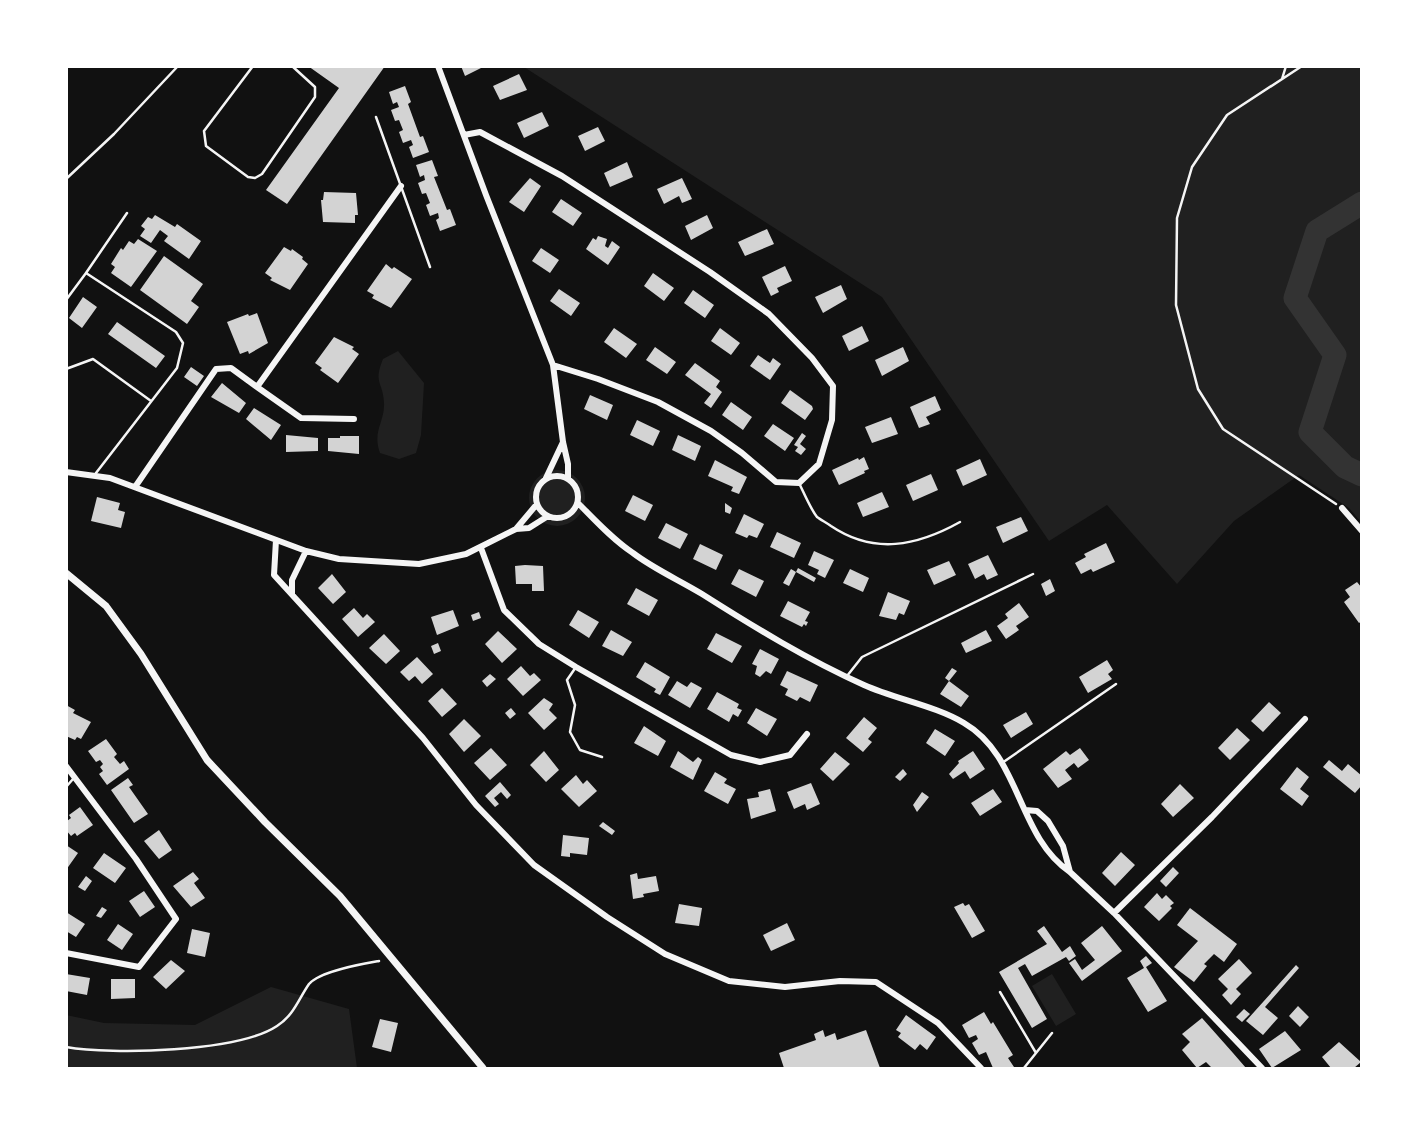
<svg xmlns="http://www.w3.org/2000/svg" width="1428" height="1135" font-family="'Space Grotesk',sans-serif">
<style>
.green{fill:#202020}
.lines{fill:none;stroke-linecap:round;stroke-linejoin:round}
.river{stroke:#333;stroke-width:23}
.building{fill:#d3d3d3}
.path{stroke:#f5f5f5;stroke-width:2.5}
.service{stroke:#f5f5f5;stroke-width:2.5}
.minor{stroke:#f5f5f5;stroke-width:6}
.tertiary{stroke:#f5f5f5;stroke-width:7}
</style>
<rect width="100%" height="100%" fill="#111"/>
<path class="green" d="M524,67H1361V522L1349,508L1299,475L1234,521L1177,584L1107,505L1049,541L882,297Z
M398,351L424,383L421,435L416,453L399,459L380,453C372,431 385,422 384,403C383,381 373,384 383,359Z
M529 498a28 28 0 1 1 56 0a28 28 0 1 1-56 0Z
M1052,974L1076,1014L1056,1026L1032,986Z
M271,987L349,1009L357,1068H67L66,1015L104,1023L195,1025Z"/>
<g class="lines">
<path class="river" d="M1362,203L1317,231L1295,298L1335,355L1310,432L1345,467L1362,475"/>
</g>
<path class="building" d="M308,66H385L287,204L266,190L339,88Z
M461,66H485L465,76Z
M519,74L527,90L500,100L493,86Z
M405,86L411,102L408,104L420,137L423,136L429,152L413,158L409,147L413,145L411,140L403,143L399,132L403,130L399,120L395,121L391,110L399,107L397,102L393,104L389,92Z
M542,112L549,126L524,138L517,123Z
M598,127L605,141L585,151L578,136Z
M432,160L438,176L434,177L447,210L450,209L456,225L440,231L436,220L439,218L438,213L430,216L426,205L430,203L426,193L422,194L418,183L425,180L424,175L420,177L416,165Z
M627,162L633,177L610,187L604,173Z
M530,178L541,186L524,212L509,202Z
M682,178L692,199L682,203L679,196L664,204L657,189Z
M324,192L356,193L358,215H355V223L323,222L321,200H323Z
M561,199L582,213L573,226L552,212Z
M155,215L175,227L177,224L201,241L189,259L164,241L168,236L160,230L151,243L140,236L145,229L141,226L148,217L152,219Z
M707,215L713,228L691,240L685,226Z
M767,229L774,244L745,256L738,242Z
M598,236L607,239L605,246L608,248L612,241L620,247L608,265L586,249L593,238L596,240Z
M138,239L157,251L131,287L111,273L115,267L111,264L121,248L123,250L129,241L134,244Z
M284,247L291,251L292,249L303,257L302,259L308,264L290,290L270,280L272,278L265,273Z
M541,248L559,260L550,273L532,261Z
M164,256L203,284L191,301L199,307L187,324L140,290Z
M386,264L392,269L394,267L412,279L391,308L372,298L374,295L367,291Z
M785,266L792,281L777,288L779,292L771,296L762,277Z
M653,273L674,288L664,301L644,286Z
M841,285L847,299L823,313L815,297Z
M559,289L580,303L571,316L550,301Z
M693,290L714,305L705,318L684,303Z
M83,297L97,307L82,328L69,318Z
M257,313L268,343L249,354L248,351L240,354L227,322L248,314L249,316Z
M117,322L165,356L156,368L108,334Z
M862,326L869,341L849,351L842,336Z
M614,328L637,344L626,358L604,342Z
M720,328L740,343L731,355L711,341Z
M334,337L354,347L352,349L359,354L338,383L320,370L322,368L315,363Z
M655,347L676,362L667,374L646,360Z
M903,347L909,361L882,376L875,360Z
M758,355L770,363L773,358L781,364L770,380L750,366Z
M695,363L720,381L716,387L722,392L711,408L704,403L711,394L685,375Z
M191,367L204,376L197,386L184,377Z
M222,383L246,403L239,413L211,397Z
M790,390L812,406L813,409L805,420L781,403Z
M590,395L613,405L607,420L584,409Z
M935,396L941,410L926,417L930,424L919,428L910,407Z
M731,402L752,417L743,430L722,415Z
M254,408L281,425L271,440L246,419Z
M891,417L898,434L872,443L865,427Z
M637,420L660,431L653,446L630,435Z
M773,424L794,438L785,451L764,436Z
M802,433L806,436L800,444L806,449L801,455L795,451L798,447L794,445Z
M286,435L318,438V451L286,452Z
M678,435L701,446L695,461L672,450Z
M340,436H359V454L328,451V438H340Z
M864,457L869,469L864,471L865,473L839,485L832,470L858,458L859,460Z
M980,459L987,475L963,486L956,470Z
M715,460L747,477L739,494L731,491L733,487L708,476Z
M931,474L938,490L913,501L906,485Z
M882,492L889,507L863,517L857,503Z
M633,495L653,505L645,521L625,511Z
M97,497L120,503L118,510L125,512L121,528L91,521Z
M725,503L732,508L730,514L725,512Z
M744,514L764,524L757,538L749,535L747,538L735,533Z
M1021,517L1028,531L1003,543L996,527Z
M666,523L688,534L680,549L658,538Z
M777,532L801,543L794,558L770,547Z
M1106,543L1115,562L1093,572L1091,569L1081,574L1075,563L1086,557L1084,554Z
M700,544L723,555L716,570L693,559Z
M814,551L834,560L825,578L817,574L819,570L808,565Z
M988,555L998,575L987,580L984,574L975,579L968,564Z
M949,561L956,575L934,585L927,570Z
M525,565L543,566L544,591H532V584H516L515,566Z
M798,568L816,578L814,582L796,572L789,586L783,583L791,569L796,572Z
M739,569L764,581L756,597L731,584Z
M850,569L869,578L863,592L843,583Z
M332,574L346,592L333,604L318,588Z
M1050,579L1055,591L1046,596L1041,584Z
M1357,582L1362,588V621L1359,623L1344,602L1350,597L1345,590Z
M636,588L658,600L649,616L627,604Z
M888,592L910,601L904,615L899,613L896,620L879,616Z
M788,601L810,612L805,621L808,622L806,626L804,624L802,627L780,616Z
M1019,603L1029,617L1016,626L1019,630L1006,639L997,626L1008,618L1005,614Z
M354,608L363,618L367,614L375,622L358,637L342,619Z
M453,610L459,626L437,635L431,617Z
M578,610L599,622L589,638L569,625Z
M479,612L481,618L473,621L471,615Z
M611,630L632,642L623,656L602,646Z
M986,630L992,641L966,653L961,643Z
M498,631L517,649L502,663L485,644Z
M716,633L742,646L732,663L707,649Z
M384,634L400,651L386,664L369,648Z
M438,643L441,651L434,654L431,646Z
M760,649L779,659L771,674L766,671L760,677L755,674L757,666L752,664Z
M417,657L433,674L422,684L415,676L409,681L400,672Z
M1107,660L1113,670L1108,674L1112,679L1088,693L1079,677Z
M645,662L670,677L660,695L654,692L656,689L636,677Z
M521,666L530,676L534,673L541,680L523,696L507,679Z
M952,668L957,671L949,681L945,678Z
M787,671L818,685L810,702L800,697L797,701L785,695L788,689L780,685Z
M490,674L496,679L487,687L482,681Z
M677,681L687,687L691,682L702,688L690,708L668,695Z
M949,681L969,696L961,707L940,694Z
M442,688L457,704L442,717L428,701Z
M717,692L739,704L737,708L742,710L738,717L733,714L729,722L707,709Z
M544,698L553,704L549,710L557,718L544,730L528,713Z
M1269,702L1281,713L1263,732L1251,721Z
M66,705L75,710L73,713L91,722L81,739L77,737L75,740L66,736Z
M511,708L516,714L510,719L505,713Z
M756,708L777,719L767,736L747,723Z
M1026,712L1033,724L1011,738L1003,725Z
M864,717L877,728L868,739L872,742L863,752L846,738Z
M464,719L481,736L464,752L449,734Z
M644,726L666,741L658,756L634,743Z
M1237,728L1250,740L1230,760L1218,748Z
M935,729L955,741L945,756L926,743Z
M106,739L117,754L114,757L120,764L124,761L129,769L107,785L99,774L103,771L100,767L103,764L100,760L96,762L88,751Z
M491,748L507,765L490,780L474,763Z
M1080,748L1089,760L1078,768L1074,763L1065,770L1072,779L1058,788L1043,769L1066,751L1070,755Z
M544,751L559,770L546,782L530,765Z
M678,751L693,762L698,757L702,760L693,780L670,767Z
M973,751L985,769L970,779L965,771L953,779L949,774L959,763L958,761Z
M835,752L850,764L833,781L820,769Z
M1329,760L1342,771L1348,764L1362,776V785L1355,793L1323,767Z
M1297,767L1309,777L1300,789L1309,796L1302,806L1280,789Z
M903,769L907,774L900,781L895,777Z
M715,772L727,779L724,783L736,789L728,804L704,791Z
M576,775L583,784L587,780L597,791L579,807L561,789Z
M128,778L133,785L129,787L148,814L134,823L111,790Z
M500,782L511,795L507,799L501,792L494,798L499,804L495,807L485,796Z
M811,783L820,804L807,810L805,804L794,809L787,792Z
M1180,784L1194,798L1173,817L1161,804Z
M770,789L776,811L751,819L747,799L759,797L758,792Z
M993,789L1002,802L980,816L971,803Z
M922,792L929,797L917,812L913,805Z
M80,807L93,825L77,836L75,833L71,836L66,830L67,821L71,818L69,815Z
M603,822L615,831L612,835L599,826Z
M159,830L172,850L159,859L144,841Z
M563,835L589,838L587,855L570,853V857L561,856Z
M66,845L78,853L66,870Z
M1121,852L1135,865L1115,886L1102,873Z
M104,853L126,868L115,883L93,868Z
M1173,867L1179,873L1166,887L1160,881Z
M193,872L199,879L194,883L205,898L191,907L173,886Z
M637,873L638,879L656,876L659,891L643,894L644,897L633,899L630,875Z
M86,876L92,881L85,891L78,887Z
M144,891L155,907L140,917L129,901Z
M1157,893L1162,899L1166,895L1174,903L1170,906L1172,908L1159,921L1144,907Z
M963,903L965,906L969,904L985,931L972,938L954,907Z
M679,904L702,908L699,926L675,923Z
M102,907L107,910L101,918L96,916Z
M1190,908L1237,944L1224,962L1214,954L1204,964L1207,966L1194,982L1174,967L1198,941L1177,925Z
M66,912L85,924L76,937L66,931Z
M787,923L795,940L771,951L763,935Z
M118,924L133,934L122,950L107,940Z
M1044,926L1062,952L1070,946L1076,956L1069,961L1066,957L1032,976L1025,964L1018,968L1047,1019L1032,1028L999,972L1047,944L1037,931Z
M1102,926L1122,951L1082,981L1069,963L1075,959L1082,970L1095,960L1081,943Z
M192,929L210,933L205,957L187,953Z
M1146,956L1152,963L1146,967L1167,1001L1148,1012L1127,978L1144,968L1140,961Z
M1239,959L1252,973L1236,989L1241,994L1231,1005L1222,995L1228,989L1218,979Z
M171,960L185,971L166,989L153,977Z
M1296,965L1299,968L1265,1007L1278,1018L1263,1035L1246,1021Z
M66,974L90,978L87,995L66,991Z
M111,979H135V998L111,999Z
M1298,1006L1309,1017L1300,1027L1289,1016Z
M1244,1009L1250,1014L1242,1022L1236,1017Z
M984,1012L991,1024L993,1022L1013,1055L1008,1058L1014,1067L1012,1068H993L986,1052L979,1055L972,1043L978,1039L976,1035L969,1038L962,1025Z
M906,1015L936,1037L927,1050L920,1044L915,1050L898,1037L901,1033L896,1030Z
M1202,1018L1233,1053L1246,1068H1212L1206,1062L1197,1068L1182,1050L1190,1042L1182,1034Z
M380,1019L398,1023L391,1052L372,1047Z
M823,1030L825,1037L835,1033L837,1040L866,1030L880,1068H784L779,1053L816,1040L814,1034Z
M1285,1031L1301,1050L1272,1068L1259,1049Z
M1339,1042L1361,1062L1354,1068H1331L1322,1057Z"/>
<g class="lines">
<path class="path" d="M1302,66L1227,115L1192,167L1177,218L1176,305L1198,389L1223,429L1336,504
M1282,79L1286,66
M66,1047C112,1055 238,1052 277,1026C294,1015 298,1000 309,984C320,971 362,964 379,961"/>
<path class="service" d="M253,66L204,131L206,146L248,177L255,178L262,174L315,97V87L292,66
M376,117L430,267
M66,179L114,134L178,66
M86,273L127,213
M66,300L86,273L176,332L183,343L177,368L96,473
M66,369L93,359L151,401
M799,483C804,493 810,508 817,517C821,520 827,523 831,526C874,555 917,546 960,522
M576,667L567,680L575,705L570,732L580,750L602,757
M847,676L862,657L1033,574
M1002,763L1116,684
M66,787L73,779
M1000,992L1036,1053
M1024,1068L1052,1033"/>
<path class="minor" d="M438,66L486,195L553,365L563,442L568,464V478
M464,135L480,132L562,176L710,272L769,314L812,358L833,386L832,420L819,464L799,483L776,482L742,453L711,431L658,402L598,379L553,365
M257,387L301,418L354,419
M66,472L110,478L306,551L339,559L419,564L466,554L516,529L529,528L548,516
M536 497a21 21 0 1 1 42 0a21 21 0 1 1-42 0Z
M546,478L563,442
M135,487L216,369L231,368L257,387L401,186
M578,503C595,520 612,539 633,553C654,569 679,580 702,594C754,627 808,660 864,685C895,699 936,706 964,723C1021,756 1017,836 1070,872
M1342,508L1362,531
M516,529L537,504
M276,540L274,575L423,738L476,805L534,865L607,917L665,954L729,981L785,987L840,981L876,982L938,1023L981,1068
M481,548L504,610L539,644L576,667L731,755L760,762L790,755L807,734
M292,594V580L306,551
M66,766L136,859L176,919L139,967L66,953
M1025,810L1037,811L1048,821L1063,846L1070,872L1114,913L1262,1068
M1114,913L1212,817L1305,719"/>
<path class="tertiary" d="M66,573L106,606L141,654L207,760L265,822L340,896L483,1068"/>
</g>
<rect width="1428" height="1135" fill="none" stroke="#ffffff" stroke-width="136"/>
</svg>
